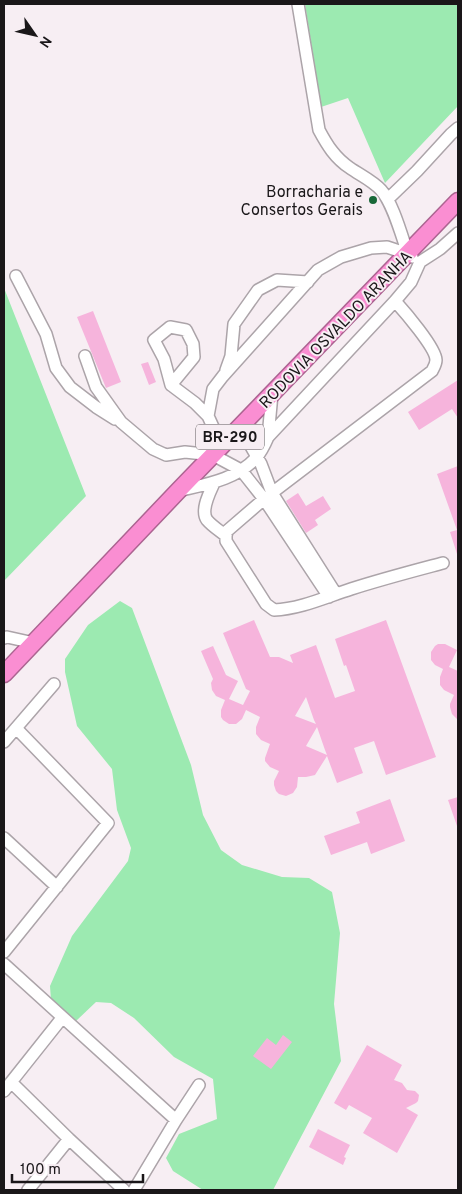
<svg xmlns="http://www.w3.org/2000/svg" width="462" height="1194" font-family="Overpass,sans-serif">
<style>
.green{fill:#9ceab1}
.building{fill:#f6b4dc;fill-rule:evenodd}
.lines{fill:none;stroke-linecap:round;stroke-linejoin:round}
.minor-casing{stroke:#aca4a9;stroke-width:14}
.highway-casing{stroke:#ac6491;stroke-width:19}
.minor{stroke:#fff;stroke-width:11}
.highway{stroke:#fa8ed2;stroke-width:16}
.poi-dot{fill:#186838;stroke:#f7eef3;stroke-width:2}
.labels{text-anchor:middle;stroke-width:4;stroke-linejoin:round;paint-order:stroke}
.shield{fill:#f7eef3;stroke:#5c585a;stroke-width:1}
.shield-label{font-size:15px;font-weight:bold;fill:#1a1719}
.poi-label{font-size:16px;fill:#1a1719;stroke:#f7eef3;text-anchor:end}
.street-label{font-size:16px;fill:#1a1719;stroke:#f7eef3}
</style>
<rect width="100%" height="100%" fill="#f7eef3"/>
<path class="green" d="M305,4H458V106L385,183L348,98L321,107Z
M4,288L86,496L4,581Z
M120,601L132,608L191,765L203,815L221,850L242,865L282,877L309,878L332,892L340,933L334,1004L341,1061L273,1190H203L173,1171L166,1158L179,1134L217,1119L213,1079L174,1057L134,1018L111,1003L96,1002L76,1021L62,1018L51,1000L50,986L72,936L128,861L131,848L117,810L112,769L77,726L65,672V659L88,625Z"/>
<path class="building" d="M93,311L121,382L106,388L77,317Z
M148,362L156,382L149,385L141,364Z
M458,380V418L452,409L419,430L408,412Z
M458,466V553L457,554L450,532L457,530L437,474Z
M298,493L306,506L323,496L331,509L315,520L318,525L306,533L286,501Z
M254,620L270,657H279L293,663L290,655L316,645L335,698L355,691L346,665L344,666L335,639L386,620L436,757L386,775L374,741L354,748L363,773L337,783L327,756L315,775L306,777H298L297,787L293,793L286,796L279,794L276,791L274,785V781L279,771L270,767L265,761V758L270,744L261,740L256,734V727L260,717L246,710L242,719L236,724H229L223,720L221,717V710L225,700L216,696L212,690L211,683L213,679L201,651L213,646L226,675L238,681L229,699L243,705L250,691L246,689L223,633ZM306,697L314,720L316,724L295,716ZM317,727L325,750L327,755L306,746Z
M438,644H445L457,650L449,667L458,671V720L452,714L450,707V704L454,695L444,690L440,685V677L443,669L435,665L431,660V652L435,646Z
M458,797V826H457L448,800Z
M390,799L405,841L371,854L367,842L331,855L324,836L360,823L356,812Z
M283,1035L292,1042L271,1069L253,1056L267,1038L276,1045Z
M367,1045L402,1065L394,1080L402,1083L407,1090L415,1091L419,1095L418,1101L416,1103L406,1108L418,1115L397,1153L363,1133L372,1118L349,1105L346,1110L334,1103Z
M318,1129L350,1145L344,1157L346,1158L343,1165L309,1147Z"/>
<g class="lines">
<defs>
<path id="minor" d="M298,4L319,130C327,145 335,158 350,168C360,175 373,181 381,190C393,203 402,237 408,254
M388,199L417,171L451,134L458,128
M16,276L46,334L56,368L70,387L96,407L115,419
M395,301C404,311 436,348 436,360C436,364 434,367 432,371L264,499L227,531L226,536V541L266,604L274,610C300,609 326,597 351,589C382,579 413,571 443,563
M85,356L96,387L121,422L153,449L166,455L185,452L213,455L241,470L264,499L329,597
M226,370L231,356L234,324L258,290L277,280L308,282
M171,385L194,357L193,344L186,330L170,327L154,340L164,359L171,385L195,403L208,416L213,427L225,443
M208,416L213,389L223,376L318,270L341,257L371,248L387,247L408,254L412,257
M240,427L261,464L272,493L336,594
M268,437L272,394
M214,483C210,492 200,510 207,520C212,526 220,531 226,536
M178,491C207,484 235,480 256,458C261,452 265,444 268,437L395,301L411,282L420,262L440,249L458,233
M4,638L7,637L34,643
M4,742L54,684
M4,838L57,887
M4,952L108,823L16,728
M4,964L176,1120
M11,1082L69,1139L124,1190
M4,1091L62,1018
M28,1190L69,1139
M134,1190L176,1120L199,1085"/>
<path id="highway" d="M4,674L178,491L458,201"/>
</defs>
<use href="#minor" class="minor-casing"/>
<use href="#highway" class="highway-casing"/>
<use href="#minor" class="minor"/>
<use href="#highway" class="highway"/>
</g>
<circle class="poi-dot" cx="373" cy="200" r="5"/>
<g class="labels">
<rect class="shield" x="196" y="424.5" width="68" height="25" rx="4"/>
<g class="shield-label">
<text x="230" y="442">BR-290</text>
</g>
<g class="poi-label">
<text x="363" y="197">Borracharia e<tspan x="363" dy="18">Consertos Gerais</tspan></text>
</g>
<g class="street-label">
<text transform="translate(335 329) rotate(-46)" y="6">RODOVIA OSVALDO ARANHA</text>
</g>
</g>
<rect width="462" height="1194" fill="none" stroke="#1a1719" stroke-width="10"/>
<g transform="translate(35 35) rotate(124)" stroke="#f7eef3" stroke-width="4" paint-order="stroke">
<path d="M0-4L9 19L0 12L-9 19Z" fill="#1a1719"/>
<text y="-8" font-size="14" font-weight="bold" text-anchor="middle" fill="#1a1719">N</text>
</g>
<path d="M12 1174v8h131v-8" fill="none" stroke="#1a1719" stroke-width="2.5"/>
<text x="20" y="1174" font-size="15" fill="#1a1719" stroke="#f7eef3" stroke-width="4" paint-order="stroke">100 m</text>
</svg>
